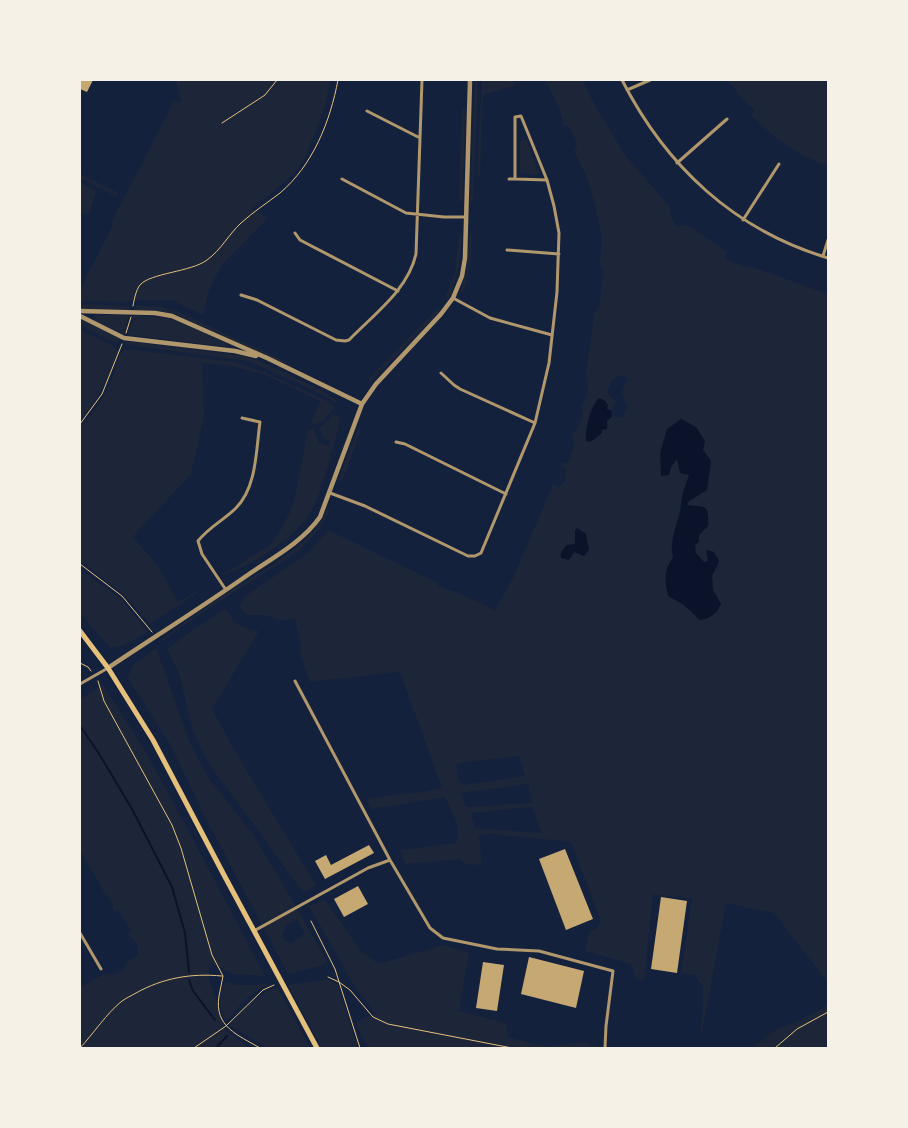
<svg xmlns="http://www.w3.org/2000/svg" width="908" height="1128" font-family="'Source Serif 4',serif">
<style>
.green{fill:#1d2539;fill-rule:evenodd}
.water{fill:#0b132b}
.lines{fill:none;stroke-linecap:round;stroke-linejoin:round}
.stream{stroke:#0b132b;stroke-width:2}
.building{fill:#c6a872}
.path{stroke:#e5c07b;stroke-width:1}
.minor{stroke:#b1986c;stroke-width:3}
.tertiary{stroke:#b1986c;stroke-width:4.5}
.primary{stroke:#e5c07b;stroke-width:5}
</style>
<rect width="100%" height="100%" fill="#14213d"/>
<path class="green" d="M176,80H331L322,115L304,160L294,174L252,209L268,218L221,266L209,290L203,315L172,300L147,301L144,299L126,302L80,301V289L113,225L112,221L172,105L170,104L173,100L181,102Z
M475,80H478L473,202H470Z
M482,80H514V86L483,95L480,177L477,174Z
M545,80H582L596,107L625,155L669,206L671,217L677,227L687,225L726,251L725,259C734,262 745,267 755,268L828,294V983L774,913L726,903L702,1033H700L703,1008V986L698,980L695,975L681,973L692,898L653,895L644,981L636,979L632,964L585,951L589,932L597,928L601,921L571,842L491,834L479,836L482,865L465,864L460,859L405,864L400,850L455,843C465,832 450,809 445,797L371,809L367,798L423,792L442,788L400,672L310,682L300,654L302,647L295,619L280,620L264,615H249L242,611L240,606L244,597L308,553L328,530L438,583L439,587L454,591L495,610L514,576L554,482L556,486L559,487L565,481L566,468L561,466L562,463H569L574,446L572,435C581,427 585,415 581,404L585,401L588,390L586,374L594,315L600,303L603,273L600,263L602,239L595,205L586,175L574,151L577,147L574,135L568,126H563C564,114 551,92 545,80ZM620,376H625L628,379C621,389 620,396 628,405L622,418L612,416L607,421L608,427L585,435L591,409H607L611,410L616,402L607,392L613,379ZM696,427L703,450L711,461L707,490L689,501L687,506H693L703,532C691,541 695,552 703,562L708,561L706,550L714,552L719,561L718,567L712,576L713,590L718,598V611L708,619L700,620L684,605L669,596C665,582 663,570 673,558L671,545L674,537L683,493L689,475L677,459L671,467ZM574,539L581,555L574,552L569,559L561,558L567,545H575ZM519,756L525,776L463,785L459,782L456,766L458,763ZM528,784L532,803L467,807L460,793ZM532,807L542,833L475,828L471,813Z
M727,80H828V166C798,156 773,137 751,115L754,111L753,108C742,102 736,89 727,80Z
M462,109H464L465,116L463,201H459Z
M523,139L527,141L539,172L538,174H523L520,172V142Z
M80,174L118,193L117,197L80,178Z
M80,182L96,191L90,214L80,212Z
M469,233L472,234C472,255 470,273 463,293L460,292L467,270Z
M459,234H462C461,258 458,278 448,300L445,298L455,272Z
M80,304L129,306L130,310L80,309Z
M136,305L159,307L175,310L289,363L288,364L280,362L178,315L156,310H135Z
M439,307L442,309L370,382L368,379Z
M95,315H129L124,334L94,320Z
M134,315L169,318L184,323L227,343L226,347L128,335Z
M80,319L121,339L118,342H113L80,325Z
M80,329L115,347L118,352C109,377 98,400 80,421Z
M126,341L244,356L255,359L321,390L337,400L335,402L321,394L249,361L128,345L126,344Z
M126,349L235,362L264,372L325,400L335,407L322,422L310,425L320,401L263,374L232,366L202,363L204,417L191,474L133,537L158,566L178,602L214,582L150,624L123,594L80,561V427C95,412 107,393 114,373C117,366 118,352 126,349Z
M333,415L338,416L340,422L332,452H330L329,455L331,456C325,474 321,495 311,511C294,540 252,565 221,576L271,544L282,528L290,512L296,492L308,429H314L319,443L328,446L330,441L323,438L320,428Z
M358,429L361,430L342,482L338,480Z
M328,509L330,510L320,528L299,551L194,618L163,641L162,639C185,622 207,606 231,590C268,567 307,549 328,509Z
M80,569L121,599L148,632L125,645L110,648L80,613Z
M225,609C236,624 240,628 259,631L212,709L236,753L316,885L303,893L258,830L213,770L204,754L193,731L178,670L167,649L197,627Z
M156,648L189,741L208,777L252,833L293,901L327,962L320,966L288,974L204,815L171,746L128,678L133,665ZM297,920L305,934L291,943L284,940L282,934L286,925Z
M102,684L143,747L177,809L265,976L234,974L209,962V978L225,1030L249,1048H80V988L105,973C112,976 123,973 126,966L125,963L138,955C139,945 135,941 128,935L131,930L118,910L114,912L110,900L103,892V889L80,851V700Z
M325,900L361,951L379,964L443,945L469,952L459,1011L506,1023L508,1037L534,1044L551,1046L583,1042L605,1048H368L356,1024L362,1019L376,1014L352,982L309,906Z
M323,980H329L337,984L358,1048H322L288,985Z
M226,981L237,985H256L274,983C253,988 240,1006 226,1021C219,1010 218,991 226,981Z
M277,987L310,1048H267L229,1025C244,1010 257,993 277,987Z
M828,1005V1048H752L772,1032L804,1018Z"/>
<path class="water" d="M599,398L604,400L608,405L607,409L611,410L612,416L607,421V429L602,430V433L592,441L588,442L586,440C585,430 591,405 599,398Z
M681,419L696,427L705,441L703,450L711,461L707,490L689,501L687,505C706,507 709,504 708,526L699,535V542L695,545L696,553L704,562L708,561L706,550L714,552L719,561L712,576L713,590L721,604C717,614 710,618 700,620L684,605L668,596C665,581 663,570 673,558C670,541 675,529 680,513C681,507 681,500 683,493C685,487 687,481 689,475L680,473L677,459L671,467L669,475L661,476L660,453L667,429Z
M577,528L586,534L589,550L584,556L574,552L569,560L561,558C560,552 563,549 567,545L575,544V531Z"/>
<g class="lines">
<path class="stream" d="M80,726L98,752L132,809L172,887L185,933L189,972
M189,980L193,991L215,1020
M216,1048L227,1036"/>
</g>
<path class="building" d="M80,80H93L87,92L80,89Z
M369,845L374,853L325,879L315,861L326,855L331,865Z
M565,849L593,919L566,930L539,859Z
M358,886L368,904L344,917L334,899Z
M661,897L687,901L677,973L651,969Z
M529,957L584,971L576,1008L521,994Z
M483,962L504,965L497,1011L476,1008Z"/>
<g class="lines">
<path class="path" d="M222,123L265,95L277,80
M133,306C134,300 136,290 140,285C150,273 191,272 207,260C221,250 229,234 241,223C253,212 267,203 280,193C313,165 330,122 338,80
M126,333L131,317
M80,424L102,394L122,344
M80,564L122,596L152,632
M80,663L88,667L91,671
M98,681L104,701L172,825L181,848L212,955L223,976C222,983 220,989 219,996C214,1027 238,1035 260,1048
M311,921L335,969L360,1048
M328,977L339,982L350,990L373,1017L388,1024L512,1048
M80,1048C94,1033 106,1014 122,1001C126,998 131,996 136,993C163,978 191,973 222,976
M194,1048L226,1026L263,990L274,985
M775,1048L797,1029L828,1012"/>
<path class="minor" d="M622,80C666,166 734,230 828,258
M627,90L650,80
M367,111L420,138
M677,163L727,119
M342,179L406,213L444,217H466
M509,179H515
M743,220L779,164
M295,233L300,240L398,291
M507,250L559,254
M823,256L828,240
M241,295L257,300L336,340L345,341L349,340C374,314 408,290 416,254L422,80
M453,298L490,318L552,335
M441,373L454,385L460,389L535,423
M396,442L405,444L506,494
M330,493L365,506L468,556H475L481,553L535,423L549,363L557,292L559,233L554,206L547,180L521,116L515,117V179L547,180
M226,590L202,554L198,541C209,527 224,520 236,508C257,487 256,450 260,422L242,418
M295,681L390,860L430,928L443,938L497,949L539,951L613,971L606,1026L605,1048
M80,684L108,668
M254,931L368,868L390,860
M80,933L101,969"/>
<path class="tertiary" d="M80,311L155,313L172,316L267,358L362,404
M80,316L124,338L235,351L256,356
M108,668C156,636 205,605 252,572C276,556 303,541 320,517L362,404L376,384L441,314L453,298L462,276L465,258L470,80"/>
<path class="primary" d="M80,631L108,668L153,740L224,875L317,1048"/>
</g>
<rect width="908" height="1128" fill="none" stroke="#f6f1e7" stroke-width="162"/>
</svg>
